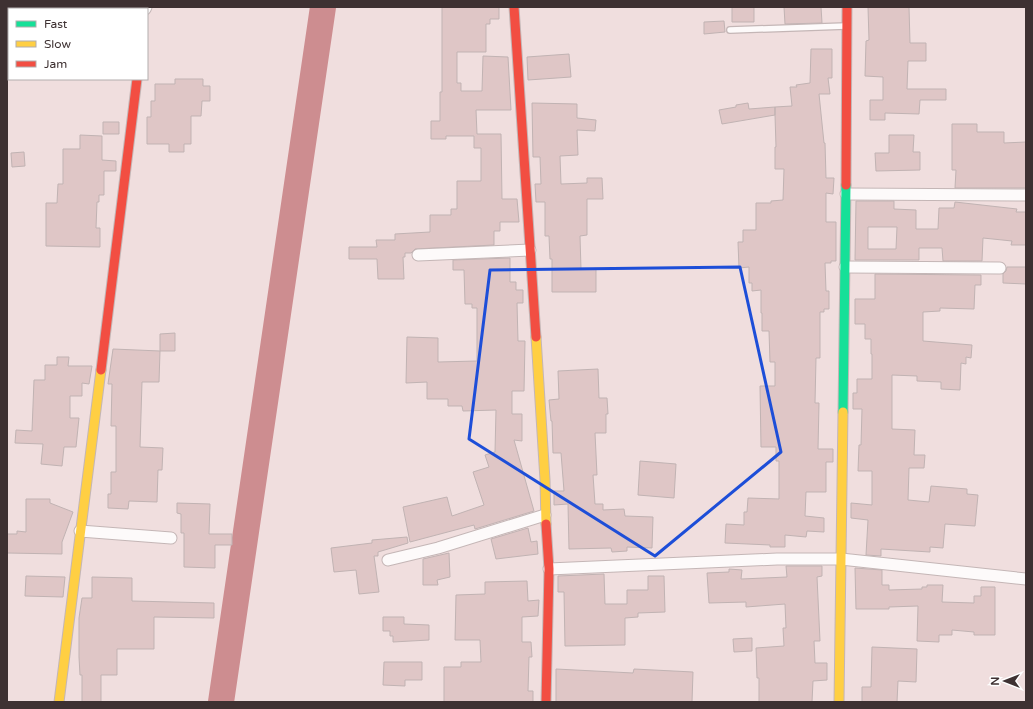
<svg xmlns="http://www.w3.org/2000/svg" width="1033" height="709" font-family="'Varela Round',sans-serif">
<style>
.lines{fill:none;stroke-linecap:round;stroke-linejoin:round}
.river{stroke:#cd8d90;stroke-width:26}
.building{fill:#dfc6c6;stroke:#c1b3b3;fill-rule:evenodd}
.lane-casing{stroke:#c4b6b6;stroke-width:8}
.street-casing{stroke:#c4b6b6;stroke-width:13}
.fast-casing{stroke:#c4b6b6;stroke-width:11}
.slow-casing{stroke:#c4b6b6;stroke-width:11}
.jam-casing{stroke:#c4b6b6;stroke-width:11}
.lane{stroke:#fdfafa;stroke-width:5.5}
.street{stroke:#fdfafa;stroke-width:11}
.fast{stroke:#16e098;stroke-width:9}
.slow{stroke:#ffcf43;stroke-width:9}
.jam{stroke:#f24e42;stroke-width:9}
.marked{fill:none;stroke:#1d4ed8;stroke-width:3;stroke-linejoin:round}
</style>
<rect width="100%" height="100%" fill="#f0dede"/>
<g class="lines">
<path class="river" d="M221,702L323,7"/>
</g>
<path class="building" d="M442,7H499V19H490V24H486V52H457V83H461V91H482L483,56L508,57L511,110H476L477,134H501L502,199H517L519,222H500V231H494V245L415,249L411,253H405V257H403L404,279H378L377,259H349V247H377L376,240H395V234L430,232V215H451V209H457V181H481V148H474V136H446V139H431V121H440V92H442Z
M732,7H754V22H732Z
M784,7H821L822,23L785,24Z
M868,7H909L910,43H926V61H908L907,89H946V100H920L919,114L885,113V120H870V100H883V77L865,76L866,41L869,40Z
M724,21L725,32L704,34V22Z
M811,49H832V78H828L830,94H819L824,143H825L826,178H834L833,194L826,193V222H836V261H831V263H825L826,291H829V309H824V312H820V358H816L815,403H819L818,449H833V462H826V492H806L805,516L824,518V532L807,531L806,537L785,535V547H770V545L725,543L726,524L744,525V512H747L748,498L779,499V461H776V447H761L760,386H775V362H770L769,331H762V313H761V290L752,291V283H749V267L739,268L738,242H743V230H756V203H771V201L783,200L784,169H775V147H776L775,115L722,124L719,110L736,107V105L748,103L749,109L775,107V115V107L792,106L790,87H797L796,85L810,83Z
M569,54L571,77L528,80L527,57Z
M175,79H203V86H210V101H202L201,116H191V144H184V152H169V144H147V117H151V101H155V84H175Z
M532,103L577,104V118L596,120L595,131L577,130L578,155L560,156L561,184L587,183V178H602L603,199H587V235L580,236L581,269H596V292H552V259H550L549,236H545V202H536L535,184H541L540,157H533Z
M103,122H119V134H103Z
M952,124H977V132H1004V143L1026,142V188H955L956,170H952Z
M80,135L102,136V160L116,161V171H104V195H99V202H97L96,228H100V247L46,246V203H57L58,184H63V149H80Z
M889,135H914L913,152H920V170L876,171L875,153H889Z
M24,152L25,166L12,167L11,153Z
M856,201H894V209L916,210V229H938L939,208H954L955,202L1017,209L1016,212H1026V245H1011L1012,241L983,238L982,261H943L942,248H919V260H855ZM868,227H897L896,249H868Z
M510,258V282H516V290H523V303H517L518,341H525L524,391H512V414H522V441L514,440L534,511L475,529L474,525L410,542L403,507L447,497L452,516L484,505L473,472L489,467L485,455L495,452L496,410L463,411L462,406H448V399H427V382L406,383L407,337L438,338V362L477,361V308H472V304H465L464,270H453V260Z
M1007,267H1026V284L1003,283V274L1006,271Z
M875,274L981,275V285H975L974,309L940,308V311L923,312V341L972,345L971,358L966,357V364L961,363L960,390L941,389V382L917,381V376L892,375V429L915,430L914,455H925L924,468H909L908,500L929,502L931,486L967,489V494L978,495L975,526L945,524L943,548L930,547V552L881,549V556L866,555L868,520L851,518V503L872,505V471H858L859,445H861L862,409H853V393H857V379H872V354H871V339H865V324H855V299H875Z
M175,333V351H160L159,382H142L140,447L163,448L162,470H158L157,502L129,501L128,509L108,508V494H111V472H116V426H111L112,384H108L113,349L160,351V334Z
M57,357H69L68,366H92L89,384L82,383V396H70V418H79L76,447H64L62,466L41,464L43,444L15,443L16,430L32,431L34,380H45V365H57Z
M598,369L599,398H607L608,414H606V433H595L597,475H593L595,504H603V510L624,509L625,516L653,517L652,548L627,547V551L612,552L611,548L569,549L568,504L554,505V491H564L561,453H553L552,421H551L549,400L559,399L558,371Z
M640,461L676,464L674,498L638,495Z
M26,499H50V503L73,512L62,542V554L7,553V534H17V531L26,532Z
M177,503L210,504L209,534H232V545H215V568L184,567V533H181V514L177,513Z
M528,528L531,542L537,541L538,554L496,559L491,539Z
M407,537L408,543L378,552V556H374L379,592L359,594L356,570L334,572L331,548L372,543V540Z
M449,553L450,577L437,580L438,585H423V559Z
M786,566H822V576L817,577L820,641H814L815,663H827V680L813,681L812,702H759V678H757L756,648L784,646L783,628H786L785,604L746,607V602L709,603L707,573L729,572V569L742,570L741,579L787,577Z
M855,568L882,570V585H889V590L922,589V587H927V585H943L942,602L974,603V596H981V587H995V635H974V632L952,630V635H939V642L917,641L918,606L889,607V609H856Z
M604,574L605,604H627V590H648V576H664L665,612L638,613V617L625,618V645L565,646L564,592H558V576Z
M26,576L65,577L63,597L25,596Z
M92,577L132,578V601L214,603V618L154,617V649H117V675H101V702H82V675H80L79,657V618L82,598H92Z
M527,581L528,601L539,600L538,616L522,617V642H531L532,657H529L528,691H533V702H444V667H461V662H481L480,640H455L456,595L485,594V582Z
M383,617H404V624L429,625V640L393,642V636H390V631H383Z
M752,638V651L734,652L733,639Z
M872,647L917,649L916,682L898,681L897,702H862V687H871Z
M384,662H422V680H405V686L383,685Z
M556,669L633,673L634,669L693,672L692,702H556Z"/>
<g class="lines">
<defs>
<path id="lane" d="M730,30L846,26"/>
<path id="street" d="M145,9L146,7
M846,194L1026,195
M418,255L530,250
M845,267L1000,268
M80,531L171,538
M388,560L438,548L545,515
M549,569L777,559H841L1026,579"/>
<path id="fast" d="M843,412L846,185"/>
<path id="slow" d="M536,337L545,480L546,524
M59,702L101,370
M839,702L843,412"/>
<path id="jam" d="M514,7L536,337
M846,185L847,7
M101,370L137,79
M546,524L549,569L546,702"/>
</defs>
<use href="#lane" class="lane-casing"/>
<use href="#street" class="street-casing"/>
<use href="#fast" class="fast-casing"/>
<use href="#slow" class="slow-casing"/>
<use href="#jam" class="jam-casing"/>
<use href="#lane" class="lane"/>
<use href="#street" class="street"/>
<use href="#fast" class="fast"/>
<use href="#slow" class="slow"/>
<use href="#jam" class="jam"/>
</g>
<path class="marked" d="M740,267L781,452L655,556L469,439L490,270Z"/>
<rect width="1033" height="709" fill="none" stroke="#3e3132" stroke-width="16"/>
<rect x="8" y="8" width="140" height="72" fill="#ffffff" stroke="#b2adad"/>
<rect x="16" y="21" width="20" height="6" fill="#16e098" stroke="#b2adad"/>
<text x="44" y="28" font-size="12" fill="#3e3132">Fast</text>
<rect x="16" y="41" width="20" height="6" fill="#ffcf43" stroke="#b2adad"/>
<text x="44" y="48" font-size="12" fill="#3e3132">Slow</text>
<rect x="16" y="61" width="20" height="6" fill="#f24e42" stroke="#b2adad"/>
<text x="44" y="68" font-size="12" fill="#3e3132">Jam</text>
<g transform="translate(1005 681) rotate(270)" stroke="#ffffff" stroke-width="3" paint-order="stroke">
<path d="M0-3L7 15L0 10L-7 15Z" fill="#3e3132"/>
<text y="-6" font-size="11" font-weight="bold" text-anchor="middle" fill="#3e3132">N</text>
</g>
</svg>
